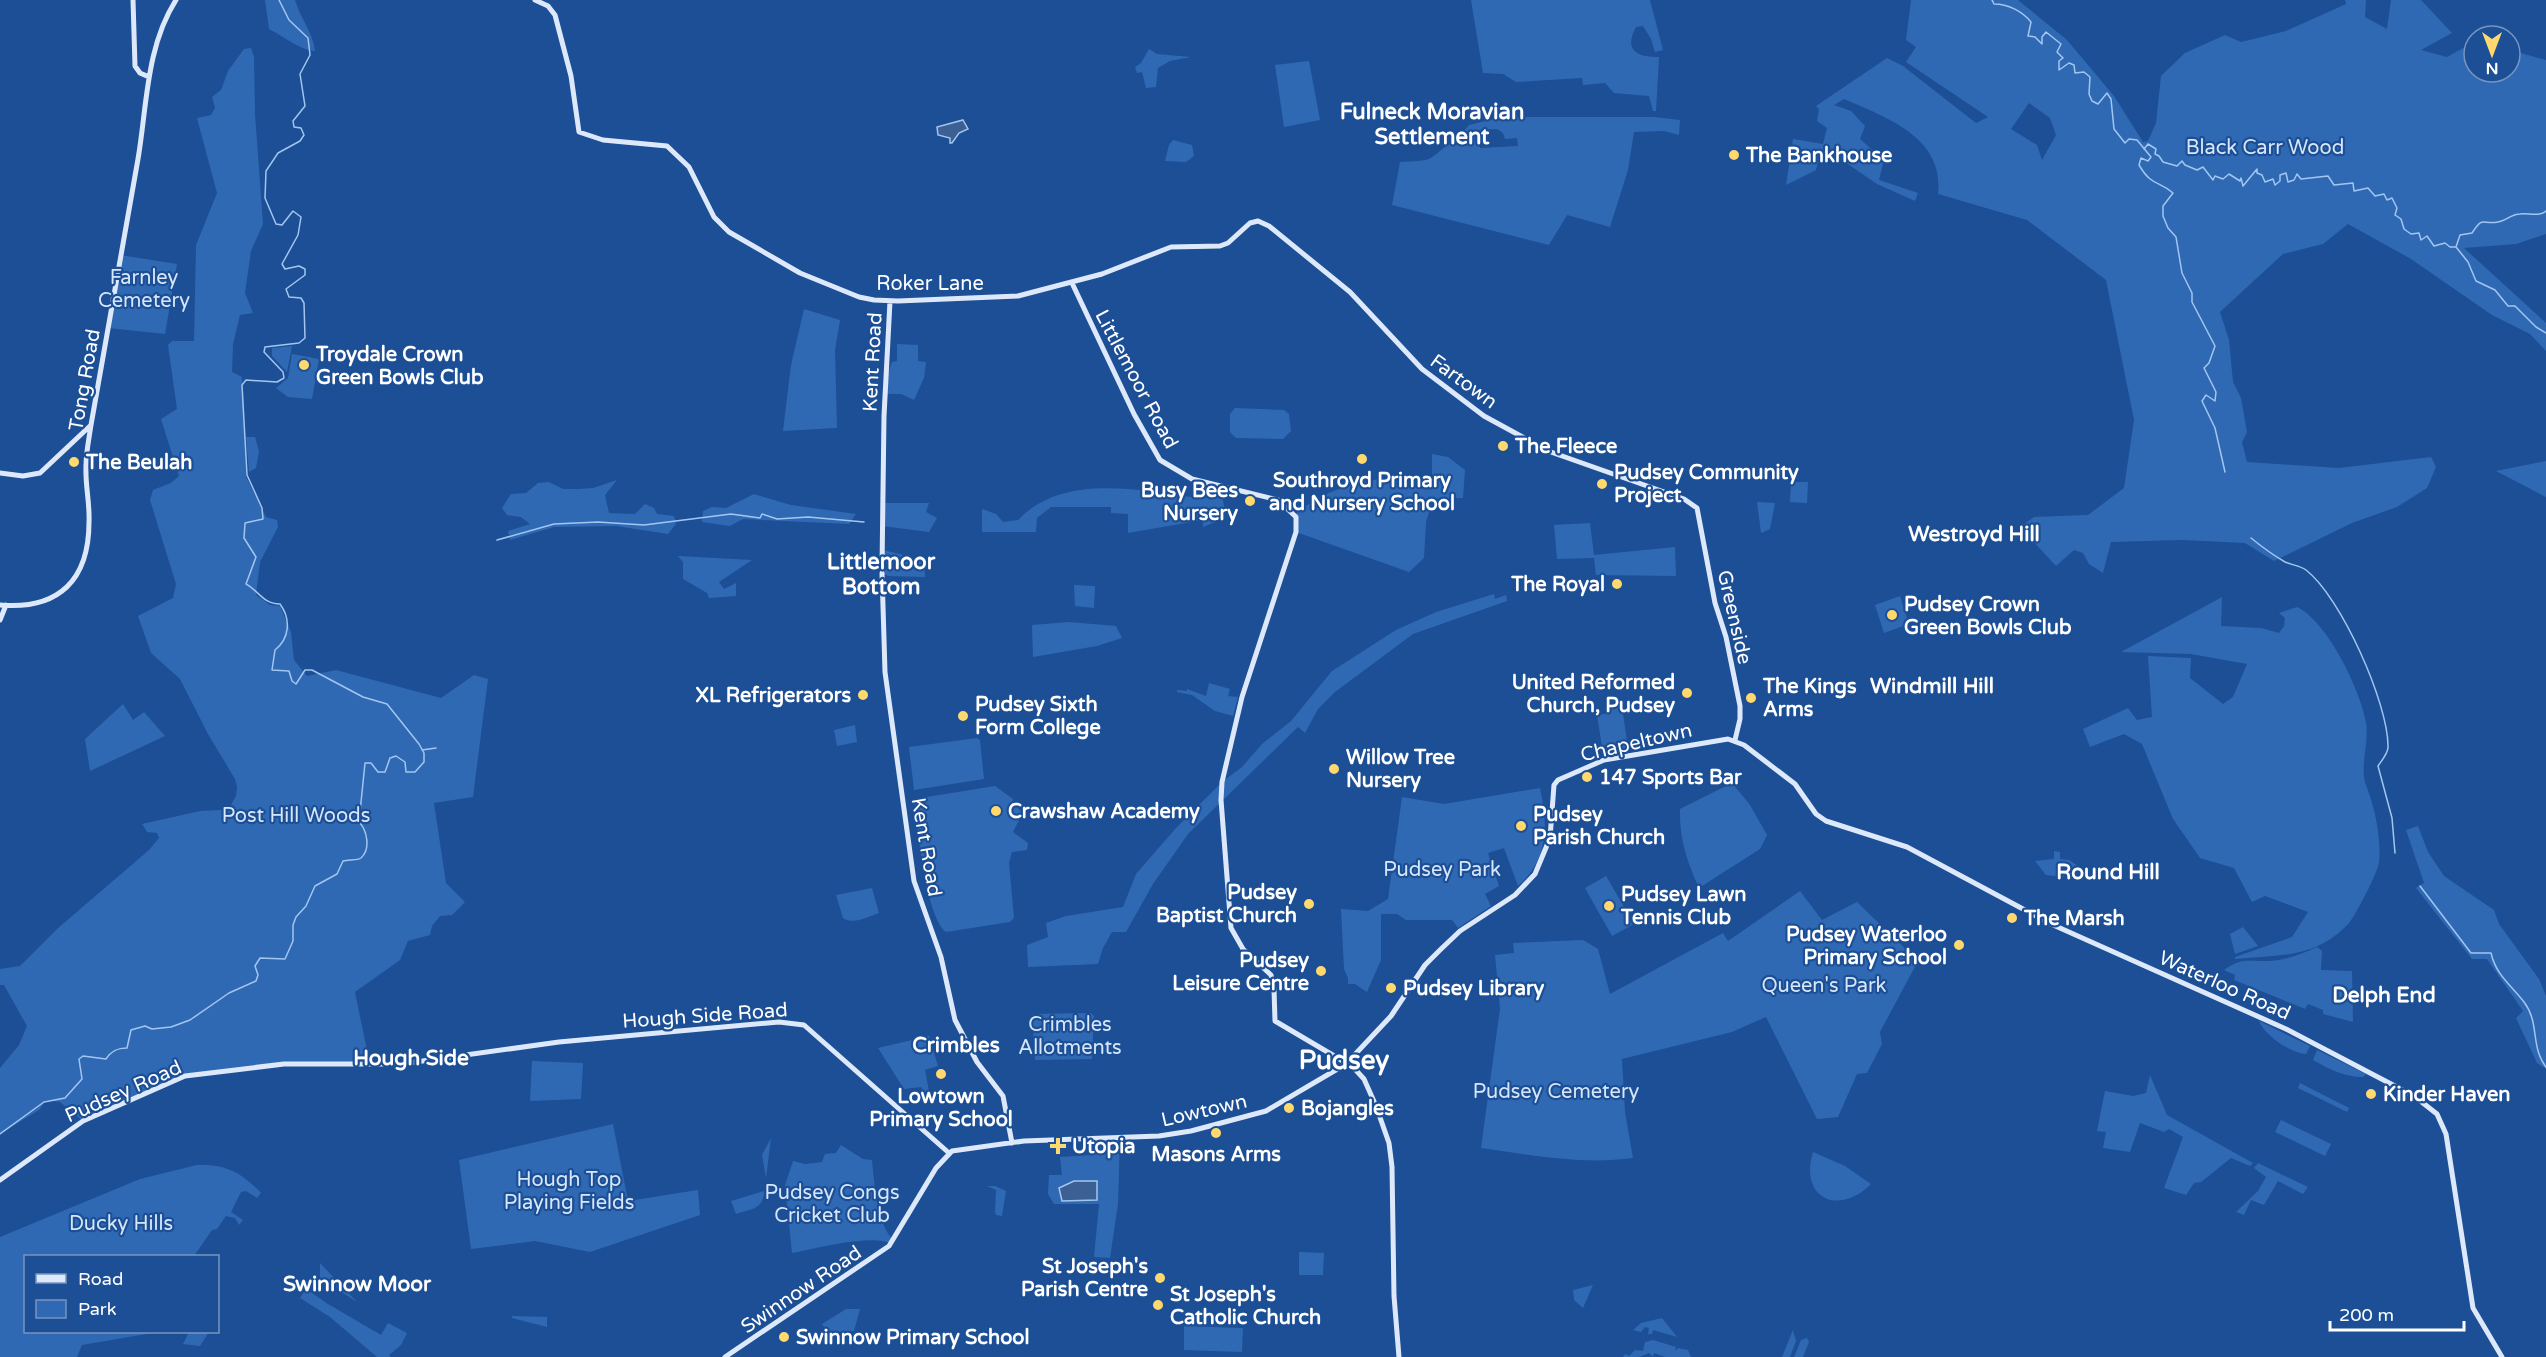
<svg xmlns="http://www.w3.org/2000/svg" width="2546" height="1357" font-family="'Varela Round',sans-serif">
<style>
.green{fill:#3069b3;fill-rule:evenodd}
.water{fill:#3c6093;stroke:#a3c6f1;stroke-width:1.5}
.lines{fill:none;stroke-linecap:round;stroke-linejoin:round}
.stream{stroke:#a3c6f1;stroke-width:1.5}
.secondary{stroke:#dde9fb;stroke-width:5}
.poi-dot{fill:#ffd86e;stroke:#1c4f95;stroke-width:2}
.labels{text-anchor:middle;stroke-width:4.5;stroke-linejoin:round;paint-order:stroke}
.park-label{font-size:20px;fill:#d6e6fb;stroke:#1c4f95}
.poi-label{font-size:20px;font-weight:bold;fill:#fff;stroke:#1c4f95;text-anchor:start}
.street-label{font-size:20px;fill:#fff;stroke:#1c4f95}
.neighbourhood-label{font-size:21px;font-weight:bold;fill:#fff;stroke:#1c4f95}
.quarter-label{font-size:22px;font-weight:bold;fill:#fff;stroke:#1c4f95}
.district-label{font-size:26px;font-weight:bold;fill:#fff;stroke:#1c4f95}
</style>
<rect width="100%" height="100%" fill="#1c4f95"/>
<path class="green" d="M265,0H295C300,18 313,32 315,51C300,50 283,36 269,29Z
M1471,0H1650L1663,50L1655,52L1651,39L1643,26L1636,27C1623,51 1638,57 1659,57L1656,111H1653L1649,96L1614,93L1605,83L1583,85L1582,78L1516,82L1503,74L1483,73Z
M1911,0H2018L2067,40L2114,96L2143,142L2148,141L2156,123L2161,76L2185,53L2225,35L2241,42L2286,31L2346,4L2345,0H2366L2365,17L2387,29L2391,0H2421L2452,33L2421,50L2447,57L2465,47L2474,48V72H2510V50L2546,60V234L2516,244L2464,248L2546,323V351L2530,334L2492,315L2411,259L2348,224L2323,244L2283,254L2220,312L2229,340L2233,382L2241,398L2247,432L2242,442L2247,462L2339,468L2431,457L2436,467L2427,488L2397,507L2352,523L2274,561L2245,543L2182,540L2111,542L2103,573L2089,564L2083,553L2074,550L2056,566L2020,527L2034,517L2088,515L2124,488L2134,420L2106,280L2027,220L1938,194C1945,137 1885,117 1844,99L1834,105L1851,111L1865,126L1860,139L1884,160L1879,180L1918,193L1915,201L1877,184L1839,158L1820,152L1816,170L1786,185L1793,139L1823,144L1827,128L1817,121L1819,109L1816,106L1887,58L1903,66L1976,123L1988,117L1906,62L1916,47L1906,40ZM2029,103L2050,118L2056,135L2042,160L2037,145L2011,129Z
M251,48L254,57L255,114L263,224L251,251L245,293L253,313L240,315L233,344L232,372L242,377L246,477L266,517L277,520L278,527L260,562L256,595L270,605L280,606L291,632L294,660L307,676L336,670L441,698L474,675L488,679L473,797L434,803L446,883L465,902L452,915L440,916L432,926L430,935L408,941L400,960L355,992L370,1065L283,1064L185,1076L83,1121L60,1102L46,1100L39,1110L0,1134V1068L19,1045L27,1026L4,985H0V969L20,966L58,928L149,850L159,838L157,833L147,832L142,824L200,811L221,810L231,805L236,796L237,787L235,779L208,734L180,679L151,653L138,616L173,598L176,584L150,500L153,490L171,483L179,476L161,419L177,409L168,345L172,341H194L196,245L217,193L197,118L211,115L215,108L212,97L221,90L228,71L244,49Z
M1149,49L1157,54L1191,57L1170,61L1158,68L1156,87L1146,88L1142,72L1137,73L1135,67L1141,63Z
M1309,61L1320,120L1284,127L1275,65Z
M1502,117H1654L1680,120L1679,135L1664,131L1634,132L1628,170L1610,227L1567,215L1549,245L1392,205L1400,162C1409,161 1420,162 1429,159C1433,158 1468,128 1469,125ZM1497,129L1503,133L1505,139L1517,138L1518,146L1480,148L1479,130Z
M1173,140L1192,145L1194,156L1186,162L1165,161L1169,145Z
M120,255L177,264L165,334L108,328Z
M804,309L840,320L835,350L837,428L783,431L791,365Z
M897,344L918,345V361L926,362L924,378L914,400L901,394H885L887,376L892,362L897,361Z
M292,346L287,372L272,356V348Z
M292,354L319,359L312,399L288,397L276,388L288,378Z
M1235,408L1284,410L1289,414L1291,431L1283,439L1236,438L1230,432V414Z
M246,437H255L259,451L256,468L249,472Z
M1432,454L1448,457L1465,470L1463,498L1433,499L1426,522L1424,558L1409,572L1296,532L1295,514C1333,483 1383,474 1432,478Z
M2546,461V497L2496,471Z
M617,480L605,495L609,513L635,514L645,504L654,508L657,514L674,516L676,524L668,534L616,526L554,527L510,540L508,531L530,524L521,517L507,515L502,508L511,494L526,493L538,483L549,482L563,489H578L593,488Z
M1791,482H1808L1807,503L1790,502Z
M1205,483L1220,486L1225,511L1219,513L1220,520L1203,527V520L1128,533V514L1111,513V507H1051L1037,518L1036,532H982V509L996,514L1003,522L1018,520C1062,474 1133,489 1191,497Z
M754,494L791,505L856,514L849,524L743,519L730,526L702,522L703,511L712,507L726,508Z
M1757,502L1775,503L1770,529L1761,533Z
M882,503H929L926,512L937,518L929,532L882,526Z
M1590,523L1594,555L1675,547L1676,576L1596,575L1594,558L1557,559L1554,525Z
M883,550L924,560L925,577L888,576L882,573Z
M678,556L752,560L719,582L724,589L736,583V596L709,598L707,593L683,579V562Z
M1074,585L1095,586L1094,608L1075,606Z
M1494,594L1495,599L1506,595L1507,601L1413,634L1335,692L1318,709L1305,733L1298,727L1188,834L1153,884L1126,932H1112L1103,948L1098,964L1028,967L1027,945L1048,937L1046,923L1066,916L1123,907L1136,874L1176,828L1222,782L1242,767L1262,744L1291,721L1332,671L1396,630L1436,612Z
M1900,596L1909,624L1884,633L1875,605Z
M2222,597L2221,626L2261,628L2279,633L2284,626L2285,618L2279,613L2297,607C2327,621 2360,689 2366,722C2369,739 2362,759 2364,777C2365,785 2370,794 2372,803C2377,820 2381,844 2379,862C2378,872 2356,915 2349,923C2316,959 2277,955 2235,959V957L2292,937L2308,912L2265,896L2252,902L2234,868L2200,858L2173,819L2142,744L2124,734L2090,747L2083,729L2128,708L2137,720L2152,717L2148,656L2191,658L2190,678L2223,704L2233,697L2247,664L2191,654L2121,652Z
M1069,622L1116,626L1122,638L1097,646L1033,657L1032,625Z
M1209,683L1230,689L1228,696L1238,697L1233,716L1215,711L1192,695L1177,692V690L1187,691V689L1206,696Z
M123,704L133,720L144,712L165,736L90,771L85,739Z
M1622,707L1629,755L1604,760L1597,715L1605,714V709Z
M855,725L857,742L837,746L834,730Z
M977,738L980,740L984,779L914,790L909,747Z
M1732,783L1750,805L1767,835L1760,849L1699,888C1687,861 1679,839 1680,809Z
M995,786L1013,799L1012,804L1023,812L1013,832L1028,843L1027,850L1012,852L1009,863L1014,918L1010,922L946,932C926,917 917,826 914,799Z
M1540,788C1548,825 1549,859 1518,886L1504,848L1488,853L1499,886L1485,894L1491,906L1458,928L1452,920H1406L1397,914H1381V960L1367,992L1355,984H1348V978L1344,969L1341,909L1368,911L1388,899L1402,797L1444,804Z
M2418,826L2428,852L2444,876L2494,910L2499,924L2539,979L2546,996V1069L2537,1063L2516,1018L2523,1011L2487,959H2472L2416,888L2424,883L2406,830Z
M2054,851L2060,852V859L2069,860L2078,866L2063,877L2046,875L2035,861L2054,859Z
M1606,876L1634,924L1612,936L1585,888Z
M872,888L879,913C867,917 854,925 843,918L836,895Z
M1800,891L1822,920L1857,902L1918,961L1880,1032L1882,1044L1867,1073L1857,1074L1838,1117L1817,1119L1766,1017L1732,1032L1622,1059L1625,1112L1633,1158C1581,1165 1532,1155 1481,1148L1500,1009L1495,955L1514,953L1513,943L1583,940L1598,949L1610,994L1723,933L1728,941Z
M2243,927L2258,946L2235,954L2230,934Z
M2317,947L2322,951L2321,970L2352,971L2353,1022L2323,1014V1010L2308,1004L2305,1009L2298,1006L2234,980L2235,975L2224,970C2242,957 2250,962 2270,961C2287,960 2302,954 2317,947Z
M1091,1013L1094,1016L1092,1059L1035,1060L1032,1014Z
M2259,1021L2310,1046L2306,1054C2291,1053 2265,1036 2259,1021Z
M929,1036L938,1066L925,1070L929,1091L925,1093L921,1087L904,1089L878,1048Z
M2317,1050L2366,1074L2363,1077C2344,1077 2329,1069 2313,1060Z
M532,1061L583,1063L581,1099L530,1101Z
M2150,1075L2167,1115L2253,1163L2250,1166L2231,1158L2201,1182L2194,1183L2186,1195L2164,1188L2183,1137L2169,1129L2164,1132L2140,1123L2130,1152L2103,1148L2106,1132L2097,1131L2105,1091L2133,1096L2146,1093Z
M2300,1083L2349,1108L2347,1112L2298,1088Z
M2281,1120L2331,1144L2325,1156L2275,1132Z
M613,1124L628,1201L698,1190L700,1215L590,1252L535,1241L471,1249L459,1160Z
M1095,1137H1120L1118,1204L1110,1258L1094,1257L1099,1204H1054L1048,1194L1049,1175H1062L1060,1157L1092,1155L1095,1149Z
M771,1138L766,1178L762,1155Z
M841,1145L863,1159L872,1160C874,1180 877,1227 894,1240L891,1244C875,1233 813,1249 792,1253L785,1185L793,1161L805,1164L822,1162L825,1154L836,1153Z
M1813,1152L1845,1166L1871,1184C1838,1217 1799,1198 1813,1152Z
M2258,1163L2308,1187L2303,1194L2278,1181L2264,1205L2251,1200L2244,1215L2236,1212L2258,1191L2266,1177L2254,1168Z
M197,1165C226,1164 241,1172 261,1193L257,1198L246,1191L241,1192L231,1212L243,1220L239,1225L235,1218L226,1216L217,1229L212,1230L194,1256H26V1332H158L82,1345L77,1357H0V1237L140,1179Z
M987,1186H995L1006,1191L1002,1216L996,1215L995,1212L996,1190Z
M764,1191C764,1209 751,1209 736,1214L731,1201Z
M1299,1252L1324,1253L1323,1275H1299Z
M320,1263L357,1302L320,1278Z
M1593,1285L1583,1308L1574,1300L1573,1290Z
M306,1289L328,1304L381,1335L388,1323L407,1333L401,1345L389,1355L391,1357H377L330,1317L300,1298Z
M846,1309H860L854,1331H844L843,1339L834,1341L822,1324Z
M512,1316L547,1317V1327L512,1318Z
M1662,1318L1677,1337L1653,1330L1652,1334H1648L1649,1328L1645,1327L1641,1332L1633,1330L1641,1323Z
M1184,1326L1243,1328L1242,1352L1184,1350Z
M1793,1330L1796,1341L1790,1357H1782Z
M189,1332H209L200,1346L183,1344Z
M1807,1338L1809,1342L1803,1357H1794L1801,1340Z
M1653,1340L1676,1347L1675,1351L1678,1348L1688,1350L1691,1357H1665L1654,1353L1653,1357L1649,1353L1639,1357H1623L1625,1354L1629,1356L1635,1350L1643,1351L1645,1342Z"/>
<path class="water" d="M963,120L968,129L959,133L952,143H950V138L938,135L937,127Z
M1074,1181H1097V1200L1062,1201L1059,1188Z"/>
<g class="lines">
<path class="stream" d="M1992,0L1994,4C2008,4 2022,11 2031,22L2028,36L2035,37L2042,44V37L2046,32L2061,44L2057,52L2063,58L2059,61V70L2069,63L2074,65L2075,73L2084,72L2090,77L2089,94L2092,101L2098,104L2107,93L2111,99L2114,129L2125,143L2129,139L2137,140L2151,157L2148,161L2141,158L2139,165C2152,187 2158,180 2173,193L2163,206V216L2168,228L2176,237L2182,273L2192,293V302L2215,346L2209,363L2204,368L2216,392L2215,401L2206,395L2202,401L2215,428L2225,472
M2144,149L2148,144L2156,149L2155,154L2159,156L2163,162L2177,166L2182,161L2185,165L2197,170L2203,167L2213,180L2215,176L2223,179L2229,174L2240,181L2241,178L2243,186L2257,169V173L2262,175L2265,182L2273,179L2275,185L2280,181V175L2286,173L2288,182L2294,180L2297,174L2301,179L2328,176L2334,185L2353,183L2354,191L2368,188L2375,196L2384,194L2387,200L2392,198L2397,208L2395,215L2401,219L2404,229L2411,234L2419,233L2421,240L2427,236L2434,246L2445,243L2450,247H2456L2460,235L2472,233C2484,215 2481,225 2498,222C2506,221 2511,214 2520,214C2529,213 2539,217 2546,211
M2456,247L2468,262L2476,281L2495,290L2508,306H2515L2536,327L2546,333
M2251,538C2262,547 2273,555 2285,562C2292,565 2301,566 2306,570C2341,597 2388,703 2388,746C2389,752 2382,760 2378,766L2392,818L2395,853
M497,540L554,524L598,522L644,525L731,514L760,518L762,514L777,519L808,517L864,522
M422,750L436,748
M2420,886L2471,953H2491C2496,975 2511,985 2524,1002C2540,1023 2530,1046 2546,1067
M0,1134L44,1102L65,1098L82,1079L79,1059L83,1056L106,1059C111,1051 117,1048 127,1048L131,1030L145,1026L152,1029L171,1027L190,1020L229,993L256,981L258,975L255,966L260,958L285,959L293,941V925L296,917L306,906L315,886L337,874L343,861C348,859 357,861 361,858C371,849 367,830 359,822L365,763H371L378,772H385L390,758L396,756L405,762L406,772H415L424,762V753L419,744L387,704L363,697L312,670H305L296,684L292,681L289,671L272,670L275,650C290,638 291,619 280,604C263,604 259,591 246,584L256,557L244,538L245,523L263,519L262,508L247,475L242,385L246,380L277,382L284,378L283,372L264,352L265,347L299,343L305,338L304,303L301,298L289,297L286,289L305,275V269L299,266L285,269L282,264L298,235L301,217L293,211L282,225L276,224L265,198L266,171L278,153L300,141L304,135L301,128L294,127L293,121L305,106L300,74L310,55L308,38L289,20L279,0"/>
<path class="secondary" d="M133,0L135,66L140,73L149,77
M535,0L548,6L555,15L571,76L579,132L603,140L667,146L689,167L714,217L729,232L800,273L859,297L874,300L898,301L1018,296L1102,274L1171,247L1220,246L1228,243L1250,223L1258,221L1269,226L1350,292L1422,369L1484,416L1548,451L1684,499L1697,508L1715,603L1726,637L1740,706V719L1735,740
M1072,283L1134,414L1160,460L1192,479L1278,500L1296,517V532L1242,697L1222,782L1221,800L1231,928L1243,949L1271,975L1274,989L1275,1021L1353,1067L1364,1079L1376,1106L1389,1143L1392,1167L1394,1296L1399,1357
M0,473L23,476L40,473L90,426
M882,568L884,416L890,301
M882,573L885,672L914,881L941,957L955,1020L977,1062L1003,1096L1012,1143
M0,605C59,610 89,580 89,522C90,503 85,485 86,466C86,452 89,439 91,425C107,336 122,248 138,159C147,106 146,47 176,0
M0,620L6,605
M0,1180L83,1121L185,1076L284,1064H401L559,1042L779,1022L804,1025L949,1153
M725,1357L889,1246L936,1168L952,1151L1024,1141L1159,1136L1191,1131L1266,1111L1346,1064L1391,1016L1425,965L1440,950L1460,931L1515,895L1535,874L1550,838L1554,785L1558,780L1604,760L1728,739L1744,745L1795,784L1816,814L1826,821L1907,847L2051,924L2286,1029L2414,1096L2437,1114L2446,1134L2473,1308L2502,1357"/>
</g>
<g class="poi-dot">
<circle cx="1734" cy="155" r="6"/>
<circle cx="304" cy="365" r="6"/>
<circle cx="1503" cy="446" r="6"/>
<circle cx="1362" cy="459" r="6"/>
<circle cx="74" cy="462" r="6"/>
<circle cx="1602" cy="484" r="6"/>
<circle cx="1250" cy="501" r="6"/>
<circle cx="1617" cy="584" r="6"/>
<circle cx="1892" cy="615" r="6"/>
<circle cx="1687" cy="693" r="6"/>
<circle cx="863" cy="695" r="6"/>
<circle cx="1751" cy="698" r="6"/>
<circle cx="963" cy="716" r="6"/>
<circle cx="1334" cy="769" r="6"/>
<circle cx="1587" cy="777" r="6"/>
<circle cx="996" cy="811" r="6"/>
<circle cx="1521" cy="826" r="6"/>
<circle cx="1309" cy="904" r="6"/>
<circle cx="1609" cy="906" r="6"/>
<circle cx="2012" cy="918" r="6"/>
<circle cx="1959" cy="945" r="6"/>
<circle cx="1321" cy="971" r="6"/>
<circle cx="1391" cy="988" r="6"/>
<circle cx="941" cy="1074" r="6"/>
<circle cx="2371" cy="1094" r="6"/>
<circle cx="1289" cy="1108" r="6"/>
<circle cx="1216" cy="1133" r="6"/>
<path d="M1055 1137h6v6h6v6h-6v6h-6v-6h-6v-6h6z"/>
<circle cx="1160" cy="1278" r="6"/>
<circle cx="1158" cy="1305" r="6"/>
<circle cx="784" cy="1337" r="6"/>
</g>
<g class="labels">
<g class="park-label">
<text x="2265" y="154">Black Carr Wood</text>
<text x="144" y="284">Farnley<tspan x="144" dy="23">Cemetery</tspan></text>
<text x="296" y="822">Post Hill Woods</text>
<text x="1442" y="876">Pudsey Park</text>
<text x="1824" y="992">Queen's Park</text>
<text x="1070" y="1031">Crimbles<tspan x="1070" dy="23">Allotments</tspan></text>
<text x="1556" y="1098">Pudsey Cemetery</text>
<text x="569" y="1186">Hough Top<tspan x="569" dy="23">Playing Fields</tspan></text>
<text x="832" y="1199">Pudsey Congs<tspan x="832" dy="23">Cricket Club</tspan></text>
<text x="121" y="1230">Ducky Hills</text>
</g>
<g class="poi-label">
<text x="1746" y="162">The Bankhouse</text>
<text x="316" y="361">Troydale Crown<tspan x="316" dy="23">Green Bowls Club</tspan></text>
<text x="1515" y="453">The Fleece</text>
<text x="86" y="469">The Beulah</text>
<text x="1614" y="479">Pudsey Community<tspan x="1614" dy="23">Project</tspan></text>
<text x="1362" y="487" text-anchor="middle">Southroyd Primary<tspan x="1362" dy="23">and Nursery School</tspan></text>
<text x="1238" y="497" text-anchor="end">Busy Bees<tspan x="1238" dy="23">Nursery</tspan></text>
<text x="1605" y="591" text-anchor="end">The Royal</text>
<text x="1904" y="611">Pudsey Crown<tspan x="1904" dy="23">Green Bowls Club</tspan></text>
<text x="1675" y="689" text-anchor="end">United Reformed<tspan x="1675" dy="23">Church, Pudsey</tspan></text>
<text x="1763" y="693">The Kings<tspan x="1763" dy="23">Arms</tspan></text>
<text x="851" y="702" text-anchor="end">XL Refrigerators</text>
<text x="975" y="711">Pudsey Sixth<tspan x="975" dy="23">Form College</tspan></text>
<text x="1346" y="764">Willow Tree<tspan x="1346" dy="23">Nursery</tspan></text>
<text x="1599" y="784">147 Sports Bar</text>
<text x="1008" y="818">Crawshaw Academy</text>
<text x="1533" y="821">Pudsey<tspan x="1533" dy="23">Parish Church</tspan></text>
<text x="1297" y="899" text-anchor="end">Pudsey<tspan x="1297" dy="23">Baptist Church</tspan></text>
<text x="1621" y="901">Pudsey Lawn<tspan x="1621" dy="23">Tennis Club</tspan></text>
<text x="2024" y="925">The Marsh</text>
<text x="1947" y="941" text-anchor="end">Pudsey Waterloo<tspan x="1947" dy="23">Primary School</tspan></text>
<text x="1309" y="967" text-anchor="end">Pudsey<tspan x="1309" dy="23">Leisure Centre</tspan></text>
<text x="1403" y="995">Pudsey Library</text>
<text x="2383" y="1101">Kinder Haven</text>
<text x="941" y="1103" text-anchor="middle">Lowtown<tspan x="941" dy="23">Primary School</tspan></text>
<text x="1301" y="1115">Bojangles</text>
<text x="1072" y="1153">Utopia</text>
<text x="1216" y="1161" text-anchor="middle">Masons Arms</text>
<text x="1148" y="1273" text-anchor="end">St Joseph's<tspan x="1148" dy="23">Parish Centre</tspan></text>
<text x="1170" y="1301">St Joseph's<tspan x="1170" dy="23">Catholic Church</tspan></text>
<text x="796" y="1344">Swinnow Primary School</text>
</g>
<g class="street-label">
<text x="930" y="290">Roker Lane</text>
<text transform="translate(872 362) rotate(-87)" y="7">Kent Road</text>
<text transform="translate(1137 379) rotate(62)" y="7">Littlemoor Road</text>
<text transform="translate(84 380) rotate(-80)" y="7">Tong Road</text>
<text transform="translate(1464 381) rotate(36)" y="7">Fartown</text>
<text transform="translate(1735 617) rotate(77)" y="7">Greenside</text>
<text transform="translate(1636 742) rotate(-13)" y="7">Chapeltown</text>
<text transform="translate(927 847) rotate(80)" y="7">Kent Road</text>
<text transform="translate(2225 985) rotate(24)" y="7">Waterloo Road</text>
<text transform="translate(705 1015) rotate(-4)" y="7">Hough Side Road</text>
<text transform="translate(123 1091) rotate(-24)" y="7">Pudsey Road</text>
<text transform="translate(1204 1110) rotate(-13)" y="7">Lowtown</text>
<text transform="translate(801 1289) rotate(-34)" y="7">Swinnow Road</text>
</g>
<g class="neighbourhood-label">
<text x="1974" y="541">Westroyd Hill</text>
<text x="1932" y="693">Windmill Hill</text>
<text x="2108" y="879">Round Hill</text>
<text x="2384" y="1002">Delph End</text>
<text x="956" y="1052">Crimbles</text>
<text x="411" y="1065">Hough Side</text>
<text x="357" y="1291">Swinnow Moor</text>
</g>
<g class="quarter-label">
<text x="1432" y="119">Fulneck Moravian<tspan x="1432" dy="25">Settlement</tspan></text>
<text x="881" y="569">Littlemoor<tspan x="881" dy="25">Bottom</tspan></text>
</g>
<g class="district-label">
<text x="1344" y="1069">Pudsey</text>
</g>
</g>
<rect x="24" y="1255" width="195" height="78" fill="#1c4f95" stroke="#7795bf" stroke-width="1.5"/>
<rect x="36" y="1274" width="30" height="9" fill="#dde9fb" stroke="#7795bf" stroke-width="1.5"/>
<text x="78" y="1285" font-size="18" fill="#ffffff">Road</text>
<rect x="36" y="1300" width="30" height="18" fill="#3069b3" stroke="#7795bf" stroke-width="1.5"/>
<text x="78" y="1315" font-size="18" fill="#ffffff">Park</text>
<g transform="translate(2492 54) rotate(180)"><circle r="28" fill="#1c4f95" stroke="#7795bf" stroke-width="1.5"/>
<path d="M0-4.5L10 22L0 15L-10 22Z" fill="#ffd86e"/>
<text y="-9" font-size="16" font-weight="bold" text-anchor="middle" fill="#ffffff">N</text>
</g>
<path d="M2330 1321v9h134v-9" fill="none" stroke="#ffffff" stroke-width="3"/>
<text x="2339" y="1321" font-size="18" fill="#ffffff" stroke="#1c4f95" stroke-width="4.5" paint-order="stroke">200 m</text>
</svg>
